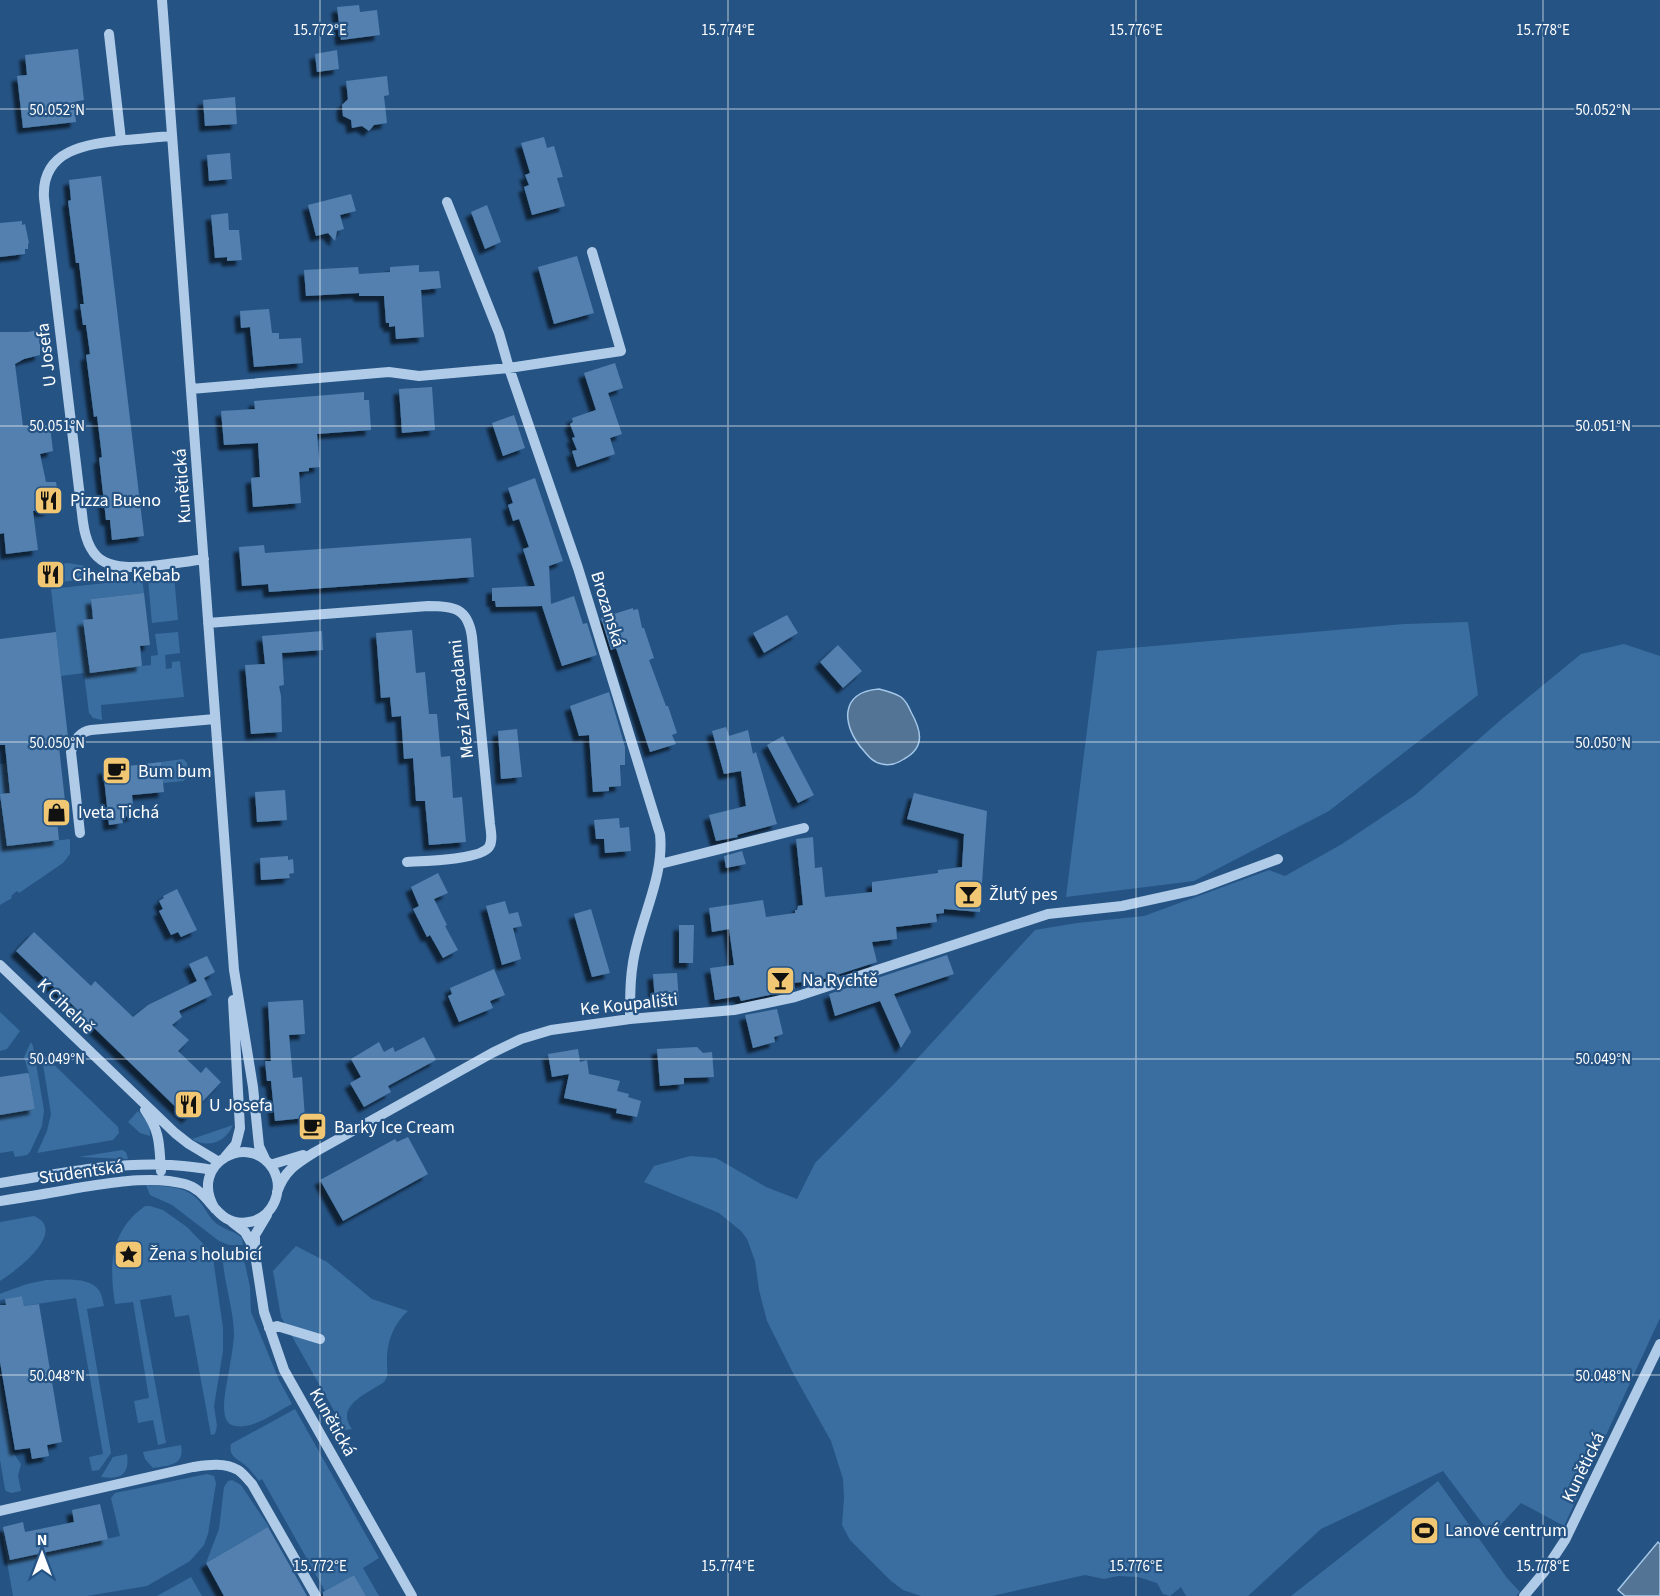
<svg xmlns="http://www.w3.org/2000/svg" width="1660" height="1596" font-family="'Source Sans 3',sans-serif">
<style>
.green{fill:#3a6ea1}
.water{fill:#547496;stroke:#a3c7e8;stroke-width:1.5}
.building{fill:#5280ae;filter:url(#shadow)}
.lines{fill:none;stroke-linecap:round;stroke-linejoin:round}
.minor{stroke:#afcbe8;stroke-width:10}
.ticks{fill:none;stroke:#fff;stroke-width:1.5;stroke-opacity:0.45}
.labels{text-anchor:middle;stroke-width:4.5;stroke-linejoin:round;paint-order:stroke}
.street-label{font-size:18px;fill:#fff;stroke:#255384}
.poi-label{font-size:18px;fill:#fff;stroke:#255384;text-anchor:start}
.ticks-label{font-size:15px;text-anchor:middle;fill:#fff;stroke:#255384;stroke-width:4.5;stroke-linejoin:round;paint-order:stroke}
</style>
<defs>
<filter id="shadow"><feDropShadow dx="-5.5" dy="5.5" stdDeviation="1.5" flood-color="#0009"/></filter>
</defs>
<rect width="100%" height="100%" fill="#255384"/>
<path class="green" d="M68,563L86,566L107,577L60,582L58,565Z
M174,576L178,620L152,623L148,579Z
M142,579L144,593L91,599L93,619L83,621L90,672L151,665V656L158,655L155,634L178,632L180,653L165,655L166,669L172,668V662L180,661L184,697L101,705L102,720L93,718L89,713L84,673L61,676L51,589Z
M1468,622L1478,695L1329,811L1194,881L1066,897L1097,651L1404,624Z
M1624,644L1660,656V1318L1564,1526L1521,1503L1491,1535L1443,1471L1321,1529L1248,1596H1186L1181,1587L1170,1596L1163,1594L1157,1583L1138,1577L1118,1576L1104,1579L1085,1575L992,1596H921L903,1590L891,1581L850,1540L842,1525L844,1498L843,1479L831,1441L793,1373L767,1321L759,1290L755,1261L747,1239L741,1231L719,1213L644,1182L654,1166L690,1156L716,1158L766,1187L797,1199L815,1163L895,1083L1035,930L1077,923L1144,916L1269,870L1285,876L1342,844L1415,795L1503,718L1581,654Z
M183,759L187,763L188,777L183,781L163,783L161,762Z
M31,760L10,793L0,794L7,846L70,839V854L63,863L19,893L17,891L11,896L12,898L0,905V764Z
M0,1012L20,1031L7,1049L0,1051Z
M31,1042L33,1046L44,1110L42,1126L30,1152L27,1155L15,1157L13,1151L0,1153V1115L35,1109L29,1074L24,1057Z
M41,1052L118,1127L119,1133L113,1140L37,1153L47,1131L51,1114Z
M138,1111C145,1119 151,1125 150,1136L140,1133L128,1122Z
M233,1125C226,1142 208,1149 192,1139Z
M122,1150L126,1152L128,1159L79,1157Z
M146,1185C165,1187 186,1185 199,1201C206,1209 209,1218 217,1224C225,1230 235,1231 242,1238L243,1245H229L219,1241L172,1205L150,1195Z
M145,1206H150L163,1210L187,1227L210,1251L213,1258L223,1328V1351L214,1406L217,1426L215,1434L211,1435L189,1315L175,1317L171,1295L140,1300L166,1443L158,1445L153,1420L138,1423L134,1401L149,1398L133,1302L115,1304C109,1265 110,1231 145,1206Z
M34,1216C69,1231 15,1272 0,1281V1222Z
M296,1246L327,1262L372,1299L408,1311C393,1324 386,1344 387,1363C387,1371 389,1376 384,1382C369,1393 334,1405 352,1429L345,1430L281,1317L273,1271Z
M234,1255L240,1256L245,1264L250,1287L251,1312L279,1380L292,1404C276,1412 250,1432 232,1425C216,1419 229,1377 230,1364C232,1355 233,1345 234,1336C234,1311 225,1287 223,1262L226,1256Z
M46,1280C62,1280 91,1276 100,1292C102,1296 103,1302 104,1306L87,1309L111,1453L99,1470L92,1471L89,1457L103,1454L76,1298L24,1306L22,1296L0,1300V1294L2,1293L27,1284Z
M0,1378L13,1452L21,1464L18,1476L21,1491L11,1493L6,1491L5,1489L0,1460Z
M295,1409L379,1558L363,1568L379,1596H366L354,1575L325,1591L262,1479L259,1481C255,1476 251,1470 246,1466C238,1459 228,1457 231,1444Z
M181,1445C185,1466 169,1465 153,1468L145,1459L143,1452Z
M127,1454C130,1475 120,1480 101,1477L113,1457Z
M207,1474L214,1476L216,1483L208,1534L204,1545L190,1561L147,1586L87,1596H13L2,1534L3,1527L10,1560L120,1536L111,1498L115,1493Z
M232,1480L241,1485L269,1527L206,1563L219,1529L224,1487L228,1481Z
M1438,1481L1507,1578L1520,1592L1516,1596H1291Z
M191,1577L202,1596H157Z"/>
<path class="water" d="M879,689C887,691 895,693 901,697C906,701 909,707 911,712C921,730 926,747 904,759C898,763 890,766 882,764C874,763 869,757 864,751C842,727 838,692 879,689Z
M1658,1542L1660,1544V1596H1625L1618,1590Z"/>
<path class="building" d="M359,5L360,12L377,10L380,35L341,40L337,7Z
M78,49L84,100L74,102L76,122L23,128L17,76L27,75L25,55Z
M337,50L339,69L317,72L315,54Z
M387,76L389,95L384,96L387,123L374,125L369,131L362,126L352,128L351,120L343,116L342,105L348,99L346,81Z
M235,97L237,124L205,126L203,100Z
M544,137L547,148L554,146L563,177L557,178L565,206L532,215L524,187L529,185L525,175L530,173L521,143Z
M230,153L232,179L209,181L207,155Z
M101,176L144,536L112,540L110,520H106L99,458L102,457L97,416L94,417L86,355L90,354L86,325H83L80,304H84L79,263H76L68,201L71,200L69,180Z
M351,194L356,211L340,215L344,229L337,231L335,241L328,233L316,236L308,205Z
M487,205L501,242L485,249L471,212Z
M228,213L229,230H239L242,260L227,261V257L215,258L211,215Z
M22,221V225L25,224L29,243L28,244V249H25V254L0,257V223Z
M577,256L594,313L554,324L538,267Z
M419,265V272L439,271L441,288L421,290L424,337L396,339L395,326L389,327V323H386L384,296H359V293L306,296L304,270L358,267L359,274L390,272V267Z
M269,309L272,333H279V339L301,338L303,363L254,367L250,327L241,328L240,311Z
M38,330L39,334H40V355L24,359L15,364L23,426H50L53,451L40,454L46,482H56L57,488L59,487V507H50V510L45,511H33L38,550L6,554L4,533L0,534V332H28Z
M615,363L623,388L608,393L622,434L610,438L615,454L577,467L572,451L577,450L572,438L575,437L570,424L573,422L572,418L596,410L584,373Z
M432,387L435,430L402,433L399,389Z
M364,392V400H369L371,430L317,434L320,467L309,468V471L299,472L301,503L253,507L251,478L260,477L258,443L224,445L221,411L255,409L254,401Z
M514,415L525,448L503,456L492,423Z
M535,478L563,561L549,566L551,604L574,596L583,624L587,623L597,655L562,666L542,606L496,607L495,601H492V588L535,586L523,549L529,547L519,519L513,521L508,505L513,503L508,488Z
M471,538L474,577L269,592L268,584L242,586L239,547L264,545L265,553Z
M144,593L150,645L140,646L142,666L90,673L83,620L93,619L91,599Z
M633,608V610L638,609L642,628H644L654,658L649,660L666,706H668L677,733L672,735L676,744L650,752L616,648L611,650L601,618Z
M787,615L798,633L764,653L753,633Z
M412,630L416,673L425,672L429,714H437L441,757L450,756L453,798L462,797L466,842L429,845L425,801H416L413,758L404,759L401,716L392,717L390,697L381,698L376,633Z
M322,631L323,650L282,653L284,685L279,686L281,696L282,732L251,734L245,665L265,664L262,636Z
M56,632L68,737L58,738L67,819L57,820L59,840L7,846L0,794L10,793L5,745H0V639Z
M838,645L862,671L843,688L820,662Z
M609,692L625,747V765H620L621,786L609,787V791L593,792L589,735L579,736L570,706Z
M726,727L729,736L748,730L753,754L756,752L777,824L737,835L738,837L716,841L709,815L746,806L741,771L724,774L712,731Z
M517,729L522,777L501,779L498,731Z
M783,736L814,795L798,803L767,745Z
M161,762L164,792L132,795L134,815L122,817L123,823L109,825L103,769Z
M285,790L287,820L257,822L255,792Z
M914,793L987,811L980,912L944,909V913L936,914L937,922L896,927L897,939L872,942L877,962L824,979L794,983L795,989L793,990L741,1001L739,996L715,1000L710,968L734,965L729,929L712,932L709,908L763,900L766,917L795,913V910H797L798,906L803,905L796,839L813,837L815,868L822,867L825,897L872,892V882L938,873V870L962,867L964,834L907,819Z
M619,818L620,828L629,827L631,851L605,853L604,839H596L594,820Z
M742,851L746,864L726,868L724,856Z
M288,856V860L293,859L294,873L289,874L290,878L261,880L260,858Z
M438,873L448,893L434,899L447,925L445,926L458,950L443,958L430,935L427,937L413,909L419,906L411,887Z
M177,889L197,930L181,937L178,932L171,935L159,911L163,909L159,901L164,898L163,896Z
M505,901L509,914L518,912L522,926L513,928L521,959L502,965L486,906Z
M591,909L610,973L592,977L574,914Z
M679,925H694L693,963H679Z
M34,932L91,986L95,981L133,1017L148,1005L197,981L189,964L207,956L215,972L204,978L212,995L179,1011L182,1017L172,1025L189,1040L178,1051L201,1073L206,1067L221,1082L187,1118L88,1022L82,1019L81,1013L16,951Z
M947,955L954,974L894,994L911,1032L901,1048L880,1001L835,1016L829,994Z
M494,969L505,995L490,1001L493,1008L459,1022L448,996L452,994L450,988Z
M677,973L679,1002L655,1003L653,974Z
M303,1000L305,1034L289,1035L293,1078L302,1077L305,1118L275,1121L271,1081H267L265,1061H271L268,1002Z
M777,1009L783,1034L774,1037L775,1042L753,1048L745,1015Z
M424,1037L436,1060L388,1086L391,1092L364,1107L350,1083L361,1077L351,1059L379,1042L384,1052L393,1047L395,1052Z
M697,1047L703,1053L712,1052L714,1077L684,1078V1084L660,1086L657,1049Z
M578,1049L580,1062L587,1060L589,1074L620,1081L617,1091L629,1094L628,1097L641,1101L637,1117L616,1113L617,1109L564,1098L569,1074L552,1077L548,1054Z
M27,1073L29,1074L35,1109L0,1115V1077Z
M408,1137L428,1174L343,1221L320,1180L395,1139L397,1142Z
M22,1296L24,1306L39,1304L62,1442L47,1445L49,1456L32,1459L30,1448L15,1450L0,1362V1305H6L5,1299Z
M100,1504L108,1539L10,1560L3,1527L23,1522L25,1532L74,1522L72,1510Z
M268,1527L307,1596H224L206,1563Z
M354,1575L366,1596H323V1592Z"/>
<g class="lines">
<path class="minor" d="M162,0L234,970L253,1087L259,1146L266,1161
M109,34L121,140
M172,136C156,137 141,139 125,140C87,144 41,149 44,198L83,522C89,567 112,569 152,566C169,564 186,562 204,559
M447,202L499,333L509,368L578,568L660,834C664,871 646,908 637,944C630,969 630,993 630,1019
M191,389L389,372L419,376L509,368L621,351L592,252
M208,623L428,606C454,606 468,608 472,637L490,824C491,832 493,841 489,847C480,860 423,861 407,862
M80,833L71,752C74,740 79,732 91,730L215,719
M660,864L804,828
M0,965L175,1133L189,1144L219,1162
M145,1110C161,1133 159,1145 161,1171
M225,1157L236,1144L240,1128L233,1000
M270,1165L303,1155
M0,1183C58,1174 112,1162 171,1165C185,1166 198,1167 212,1170
M277,1192C285,1170 296,1164 315,1152L492,1053L521,1039L551,1030L630,1019L734,1010L795,997L1048,914L1122,906L1195,890L1278,859
M0,1201C26,1197 51,1193 77,1188C111,1183 152,1175 185,1184C212,1191 215,1228 249,1222C273,1218 285,1190 273,1169C250,1131 187,1163 215,1209
M232,1222L245,1232L250,1241L255,1254L264,1312L284,1370L412,1596
M255,1248V1235L267,1215
M269,1328L277,1326L320,1339
M0,1511L193,1467C207,1465 224,1462 238,1470C243,1473 248,1480 252,1484L316,1596
M1524,1596L1544,1572L1565,1540L1660,1344"/>
</g>
<path class="ticks" d="M320,0V1596M728,0V1596M1136,0V1596M1543,0V1596M0,109H1660M0,426H1660M0,742H1660M0,1059H1660M0,1375H1660"/>
<defs>
<symbol id="restaurant-square" viewBox="-11 -11 22 22"><rect x="-9" y="-9" width="18" height="18" rx="4" fill="#f1c773" stroke="#255384"/><path d="M-5-6h1v4h1v-4h1v4h1v-4h1v5L-1.5 .5V6h-2V.5L-5-1ZM5-6V6H3V1.5H1.5Q1.5-4 5-6Z" fill="#111"/></symbol>
<symbol id="cafe-square" viewBox="-11 -11 22 22"><rect x="-9" y="-9" width="18" height="18" rx="4" fill="#f1c773" stroke="#255384"/><path d="M-5.5-4.5H6V0H3Q3 3.5 0 3.5H-2.5Q-5.5 3.5-5.5 0ZM3-3.2v2h1.7v-2ZM-6 4.5H4V6H-6Z" fill="#111"/></symbol>
<symbol id="shop-square" viewBox="-11 -11 22 22"><rect x="-9" y="-9" width="18" height="18" rx="4" fill="#f1c773" stroke="#255384"/><path d="M-5-2.5h2.3a2.7 3.5 0 0 1 5.4 0H5L5.5 6h-11ZM-1.5-2.5h3a1.5 2.3 0 0 0-3 0Z" fill="#111"/></symbol>
<symbol id="bar-square" viewBox="-11 -11 22 22"><rect x="-9" y="-9" width="18" height="18" rx="4" fill="#f1c773" stroke="#255384"/><path d="M-6-5H6L.8 .8V4.5H3.5V6h-7V4.5H-.8V.8Z" fill="#111"/></symbol>
<symbol id="sight-square" viewBox="-11 -11 22 22"><rect x="-9" y="-9" width="18" height="18" rx="4" fill="#f1c773" stroke="#255384"/><path d="M0-6L1.8-2.2L6-1.7L2.9 1.2L3.7 5.4L0 3.3L-3.7 5.4L-2.9 1.2L-6-1.7L-1.8-2.2Z" fill="#111"/></symbol>
<symbol id="stadium-square" viewBox="-11 -11 22 22"><rect x="-9" y="-9" width="18" height="18" rx="4" fill="#f1c773" stroke="#255384"/><path d="M0-5a6.5 5 0 1 0 0 10a6.5 5 0 1 0 0-10ZM-3.5-1.8h7v3.6h-7Z" fill="#111"/></symbol>
</defs>
<g fill-rule="evenodd">
<use href="#restaurant-square" x="32" y="484" width="33" height="33"/>
<use href="#restaurant-square" x="34" y="558" width="33" height="33"/>
<use href="#cafe-square" x="100" y="754" width="33" height="33"/>
<use href="#shop-square" x="40" y="796" width="33" height="33"/>
<use href="#bar-square" x="952" y="878" width="33" height="33"/>
<use href="#bar-square" x="764" y="964" width="33" height="33"/>
<use href="#restaurant-square" x="172" y="1088" width="33" height="33"/>
<use href="#cafe-square" x="296" y="1110" width="33" height="33"/>
<use href="#sight-square" x="112" y="1238" width="33" height="33"/>
<use href="#stadium-square" x="1408" y="1514" width="33" height="33"/>
</g>
<g class="labels">
<g class="street-label">
<text transform="translate(46 355) rotate(-97)" y="6">U Josefa</text>
<text transform="translate(182 486) rotate(-94)" y="6">Kunětická</text>
<text transform="translate(608 609) rotate(73)" y="6">Brozanská</text>
<text transform="translate(461 699) rotate(-96)" y="6">Mezi Zahradami</text>
<text transform="translate(629 1004) rotate(-6)" y="6">Ke Koupališti</text>
<text transform="translate(66 1006) rotate(44)" y="6">K Cihelně</text>
<text transform="translate(81 1172) rotate(-8)" y="6">Studentská</text>
<text transform="translate(333 1422) rotate(60)" y="6">Kunětická</text>
<text transform="translate(1583 1467) rotate(-64)" y="6">Kunětická</text>
</g>
<g class="poi-label">
<text x="70" y="506">Pizza Bueno</text>
<text x="72" y="581">Cihelna Kebab</text>
<text x="138" y="777">Bum bum</text>
<text x="78" y="818">Iveta Tichá</text>
<text x="989" y="900">Žlutý pes</text>
<text x="802" y="986">Na Rychtě</text>
<text x="209" y="1111">U Josefa</text>
<text x="334" y="1133">Barky Ice Cream</text>
<text x="149" y="1260">Žena s holubicí</text>
<text x="1445" y="1536">Lanové centrum</text>
</g>
</g>
<g class="ticks-label">
<text x="320" y="35">15.772°E</text>
<text x="728" y="35">15.774°E</text>
<text x="1136" y="35">15.776°E</text>
<text x="1543" y="35">15.778°E</text>
<text x="57" y="115">50.052°N</text>
<text x="1603" y="115">50.052°N</text>
<text x="57" y="431">50.051°N</text>
<text x="1603" y="431">50.051°N</text>
<text x="57" y="748">50.050°N</text>
<text x="1603" y="748">50.050°N</text>
<text x="57" y="1064">50.049°N</text>
<text x="1603" y="1064">50.049°N</text>
<text x="57" y="1381">50.048°N</text>
<text x="1603" y="1381">50.048°N</text>
<text x="320" y="1571">15.772°E</text>
<text x="728" y="1571">15.774°E</text>
<text x="1136" y="1571">15.776°E</text>
<text x="1543" y="1571">15.778°E</text>
</g>
<g transform="translate(42 1554)" stroke="#255384" stroke-width="4.5" paint-order="stroke">
<path d="M0-4.5L10 22L0 15L-10 22Z" fill="#ffffff"/>
<text y="-9" font-size="16" font-weight="bold" text-anchor="middle" fill="#ffffff">N</text>
</g>
</svg>
